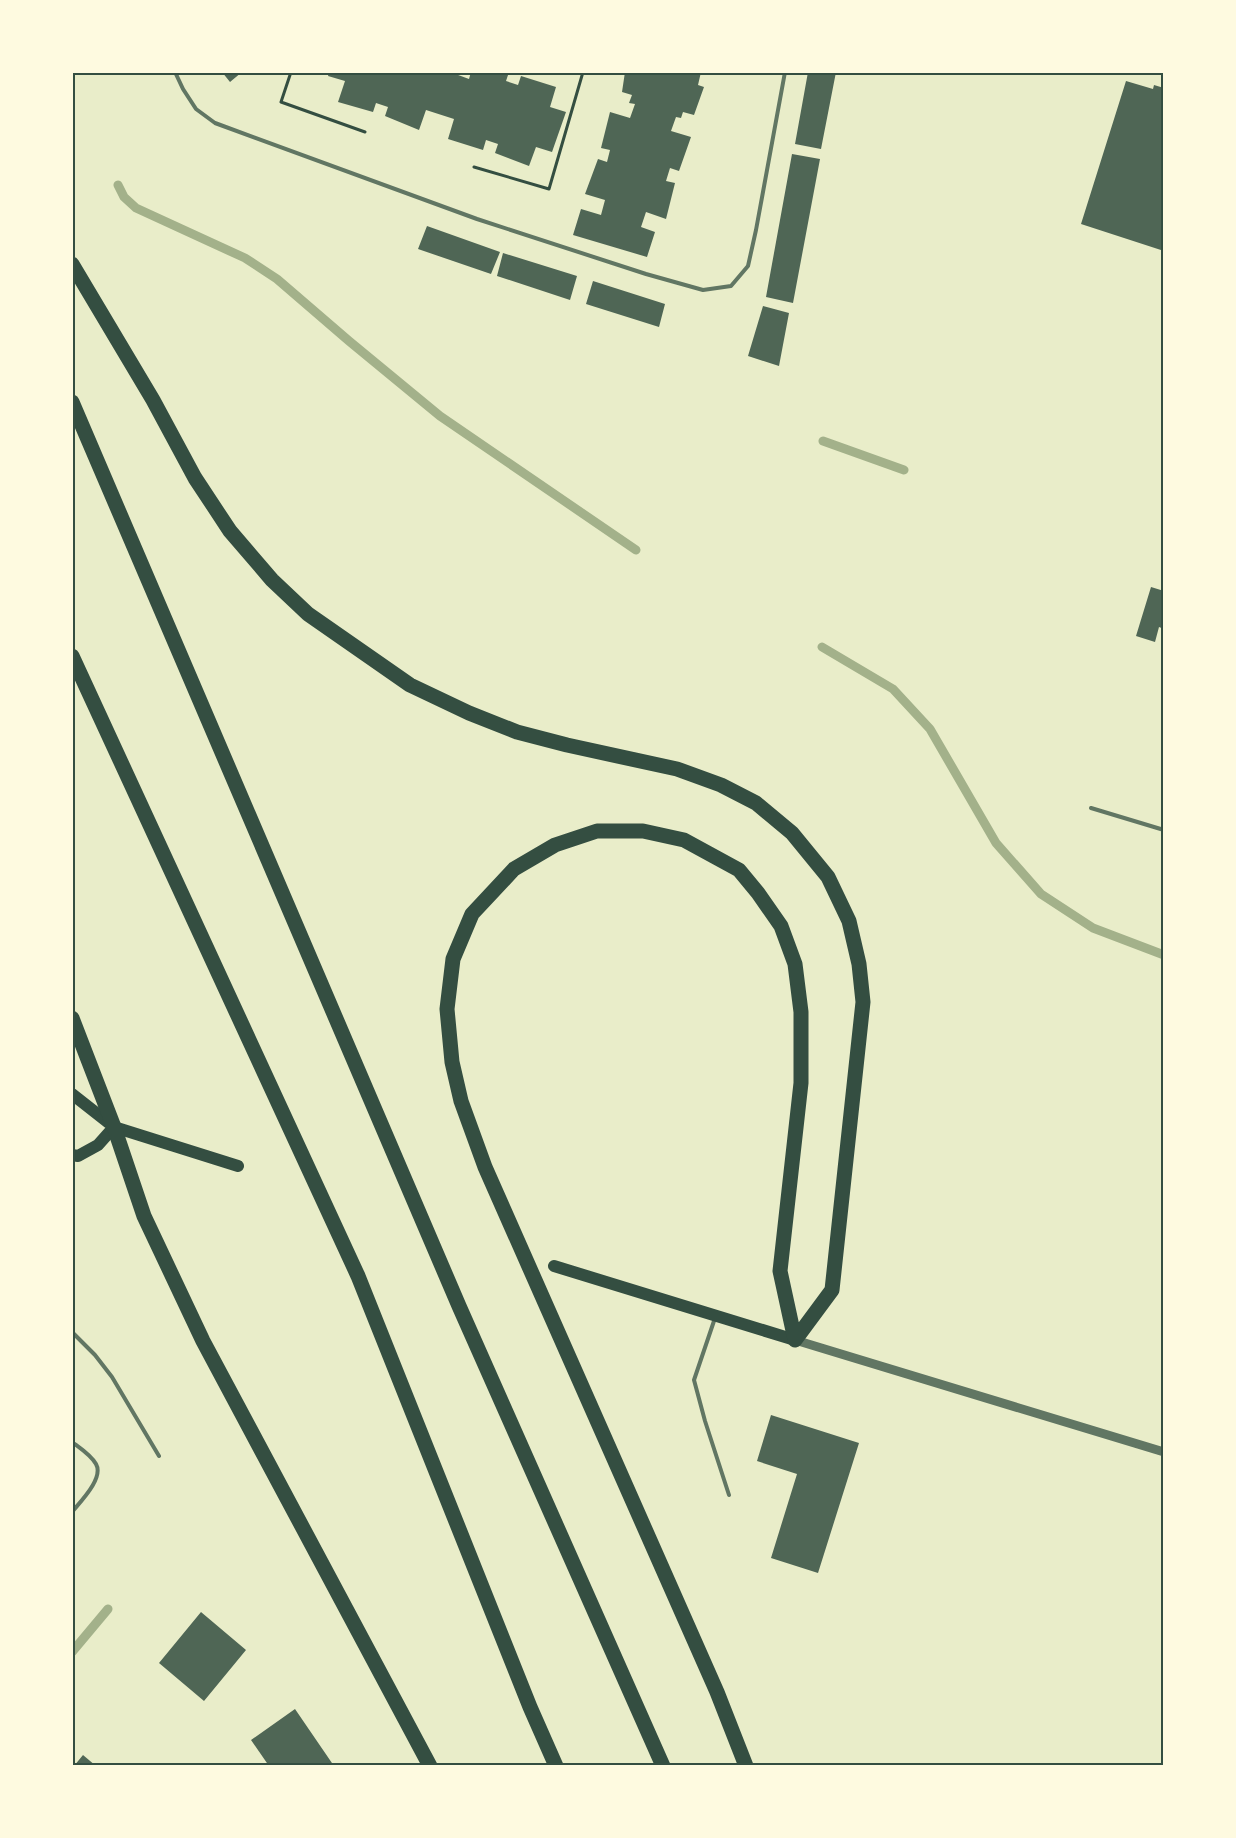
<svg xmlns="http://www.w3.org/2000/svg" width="1236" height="1838" font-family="'Source Sans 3',sans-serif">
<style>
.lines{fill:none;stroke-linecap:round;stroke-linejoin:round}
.stream{stroke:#a3b18a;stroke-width:9}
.building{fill:#4f6655}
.path{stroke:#344e41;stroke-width:3}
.service{stroke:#617663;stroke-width:4}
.tertiary{stroke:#617663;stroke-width:9}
.primary{stroke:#344e41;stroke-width:12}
.motorway{stroke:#344e41;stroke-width:15}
.neatline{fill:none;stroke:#344e41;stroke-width:2}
</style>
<rect width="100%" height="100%" fill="#e9edc9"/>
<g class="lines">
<path class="stream" d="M118,185L124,197L136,208L245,258L277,279L349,341L440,416L636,550
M823,441L904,470
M822,647L893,689L930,729L996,843L1041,894L1093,928L1164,955
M72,1652L108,1609"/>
</g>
<path class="building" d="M222,72H242L230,82Z
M329,72H450L469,79L471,72H509L506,81L518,85L521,76L556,87L550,107L566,112L552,152L536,147L529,166L495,153L498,144L486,140L483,150L448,139L454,119L426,110L419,130L385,116L388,107L376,103L373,112L338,102L345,81L328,76Z
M625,72H701L698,85L704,87L694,115L683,112L681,118L676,117L671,131L691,137L679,171L670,168L666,181L675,183L666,219L646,212L641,227L655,232L647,257L573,235L581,209L601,215L605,200L585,194L598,159L607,162L610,150L601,148L610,112L630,118L635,104L629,103L632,95L622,92Z
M808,72H836L821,149L795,144Z
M1126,81L1153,89L1154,85L1164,88V251L1081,224Z
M792,154L820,159L793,303L766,297Z
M427,226L500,252L491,274L418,249Z
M503,253L577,276L570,300L497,276Z
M593,281L665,304L659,327L586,304Z
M763,306L789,313L779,366L748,356Z
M1151,587L1164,591V629L1159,627L1155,642L1136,636Z
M771,1415L859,1443L818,1573L771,1558L797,1474L757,1461Z
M201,1612L246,1650L204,1701L159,1663Z
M295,1709L334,1766H269L251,1740Z
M83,1755L96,1766H74Z"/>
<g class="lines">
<path class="path" d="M291,72L281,102L365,132
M474,167L549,189L583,72"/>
<path class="service" d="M175,72L183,89L196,109L215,123L477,219L646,274L703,290L731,286L748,266L756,230L785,72
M1091,808L1164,830
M715,1318L694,1380L705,1421L729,1495
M72,1332L95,1355L112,1377L159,1456
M72,1442C80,1448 91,1455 96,1464C104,1478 81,1501 72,1512"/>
<path class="tertiary" d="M795,1340L1164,1452"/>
<path class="primary" d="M72,1094L114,1127L238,1166
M72,1155L78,1156L98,1145L114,1127
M554,1266L795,1340"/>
<path class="motorway" d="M72,264L153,400L195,478L230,531L272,580L308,614L410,685L469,713L517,732L567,745L677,769L721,785L756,803L792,833L828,877L849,921L859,964L863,1002L832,1290L795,1340
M72,402L459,1306L663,1766
M72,656L358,1276L530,1707L556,1766
M72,1018L114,1127L144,1216L203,1341L430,1766
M746,1766L717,1692L485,1167L461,1101L452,1062L447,1009L453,959L472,914L514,869L555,845L597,831H643L684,840L739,870L758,893L781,926L795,964L801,1012V1083L780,1271L795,1340"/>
</g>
<rect width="1236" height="1838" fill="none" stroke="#fefae0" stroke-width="148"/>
<rect x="74" y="74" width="1088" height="1690" class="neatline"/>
</svg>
